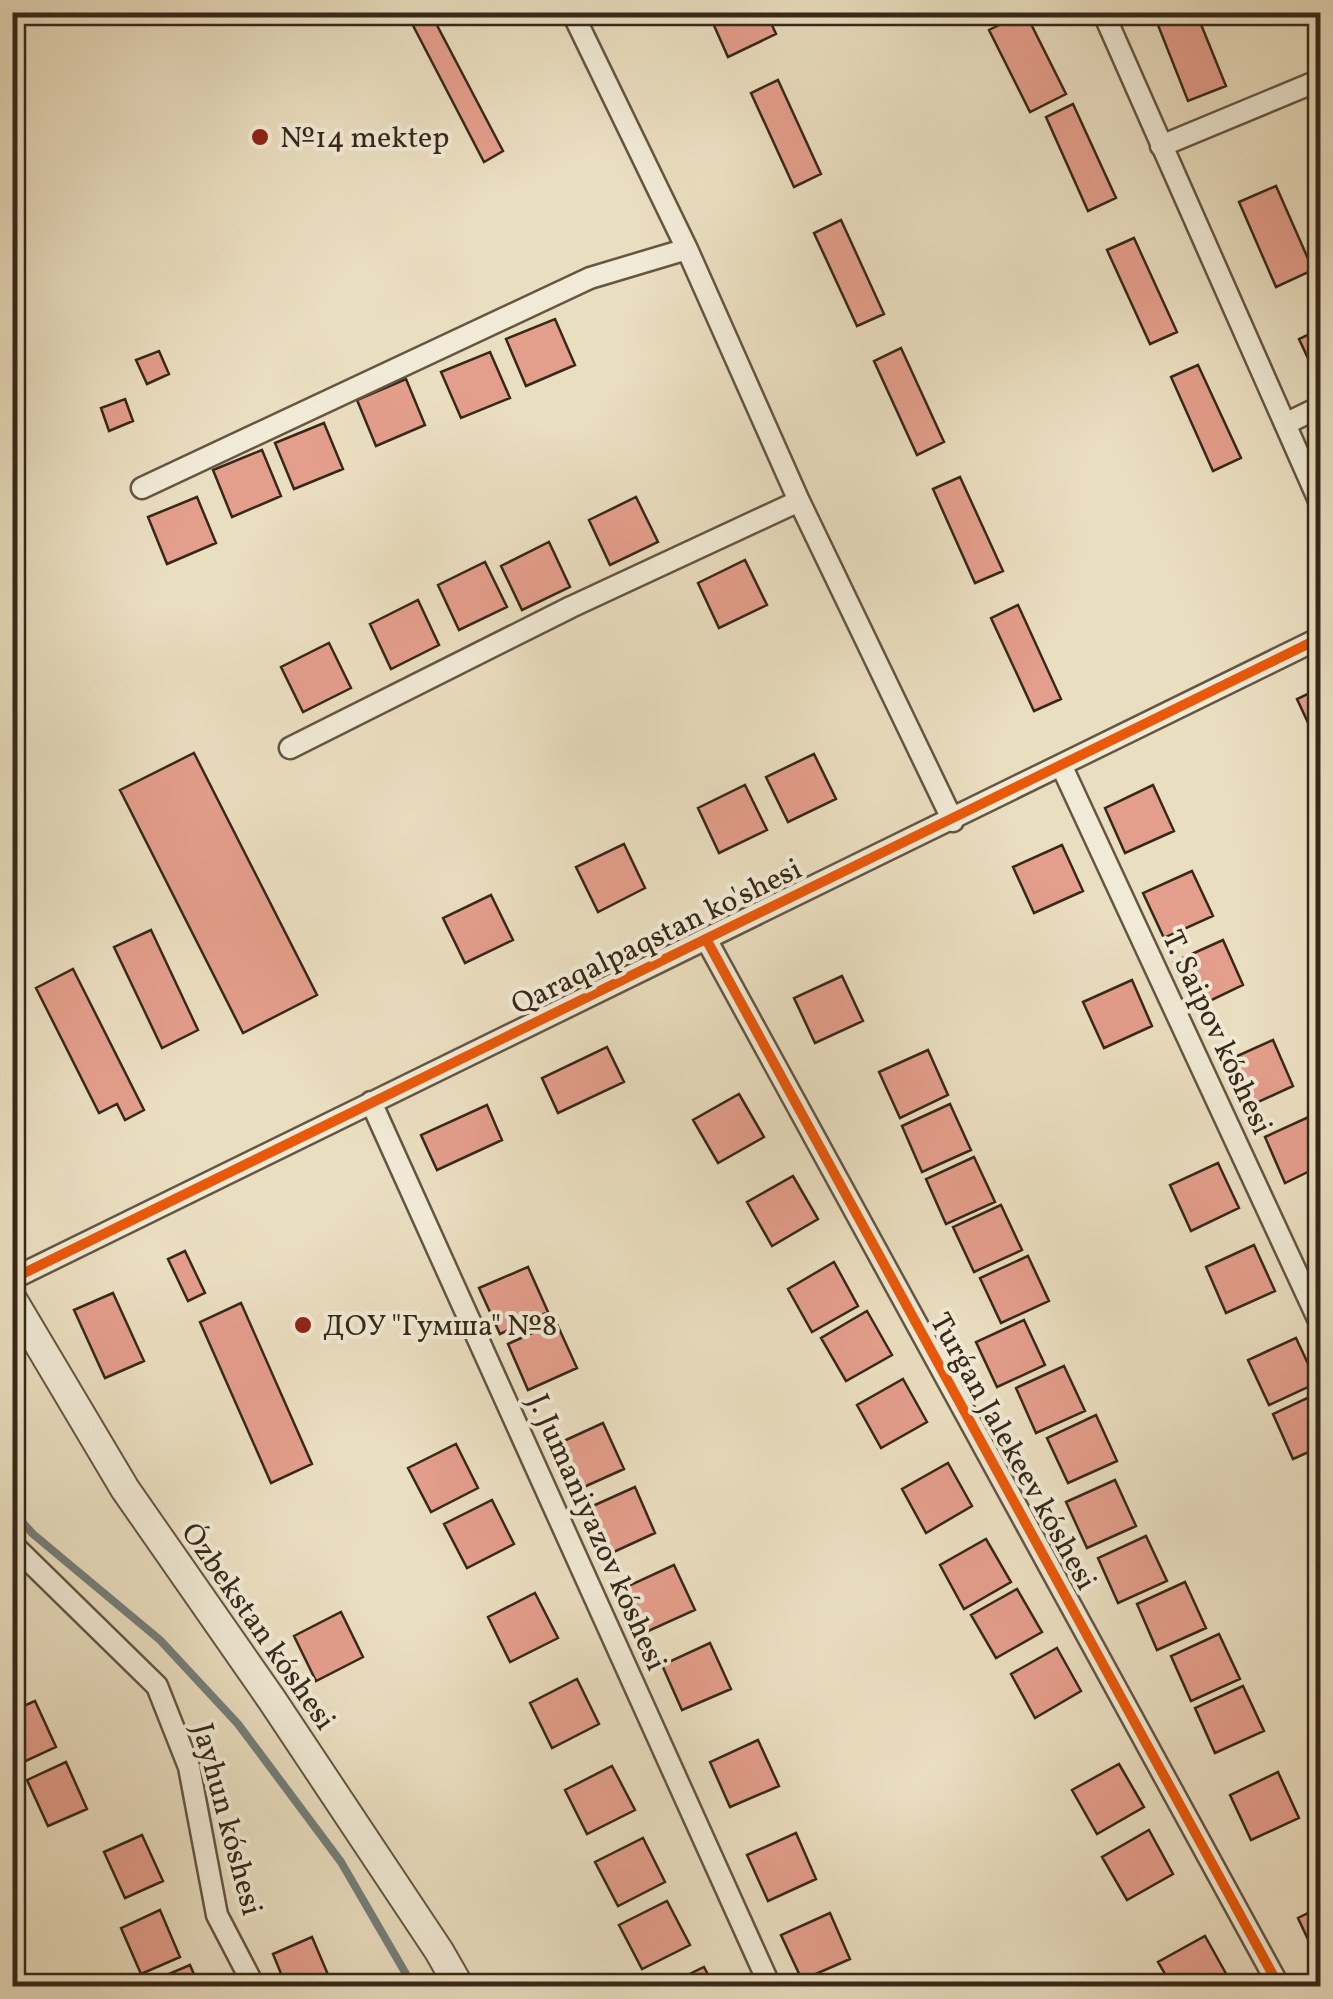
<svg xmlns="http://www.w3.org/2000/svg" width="1333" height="1999" font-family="Vollkorn,serif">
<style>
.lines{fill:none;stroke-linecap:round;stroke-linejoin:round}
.stream{stroke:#747f7b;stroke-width:8}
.building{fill:#e49e8c;stroke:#372819;stroke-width:2.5}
.minor-casing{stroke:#645643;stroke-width:25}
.tertiary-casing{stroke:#645643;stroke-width:32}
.minor{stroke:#f1ead6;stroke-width:20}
.tertiary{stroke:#f1ead6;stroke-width:28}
.cycleway-casing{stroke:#f1ead6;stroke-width:16}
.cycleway{stroke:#e8590c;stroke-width:10}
.poi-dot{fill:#8f2418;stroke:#f1ead6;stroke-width:4}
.labels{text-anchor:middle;stroke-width:8;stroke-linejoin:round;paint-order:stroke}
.poi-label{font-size:30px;fill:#372819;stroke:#f1ead6;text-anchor:start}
.street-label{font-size:30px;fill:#372819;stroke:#f1ead6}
</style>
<rect width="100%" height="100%" fill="#eadec0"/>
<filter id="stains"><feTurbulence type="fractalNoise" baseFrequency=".002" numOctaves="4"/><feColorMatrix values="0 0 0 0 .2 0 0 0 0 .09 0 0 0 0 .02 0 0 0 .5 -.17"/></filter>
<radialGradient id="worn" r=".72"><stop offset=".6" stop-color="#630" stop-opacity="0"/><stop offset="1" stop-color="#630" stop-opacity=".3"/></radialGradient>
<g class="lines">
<path class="stream" d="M12,1511L33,1534L160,1640L238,1724L341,1862L413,1986"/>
</g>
<path class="building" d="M406,12H430L503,151L484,162Z
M708,12H766L776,34L728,57Z
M1025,12L1066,94L1030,112L989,30Z
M1161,12H1196L1226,86L1188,101L1154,15Z
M778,80L821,174L794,187L751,93Z
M1073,104L1116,198L1088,211L1046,117Z
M1276,186L1313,270L1276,287L1239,202Z
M841,220L884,314L857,326L814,233Z
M1134,238L1177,332L1150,344L1107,250Z
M555,319L575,365L526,386L506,339Z
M1320,329V384L1299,339Z
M901,348L944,442L917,455L874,361Z
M159,351L169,374L147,384L136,360Z
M490,352L510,398L461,418L441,372Z
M1198,365L1241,458L1213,471L1171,377Z
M406,379L425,425L376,446L357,400Z
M125,399L133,421L109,431L101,408Z
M324,423L343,469L294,489L275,443Z
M262,450L281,496L232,517L213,470Z
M960,477L1003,571L975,583L933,489Z
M197,497L216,543L167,564L148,517Z
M636,497L658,542L610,565L589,520Z
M549,542L570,587L522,610L501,566Z
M745,560L767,605L719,628L698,583Z
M485,562L507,607L459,630L438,585Z
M418,600L439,645L391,669L370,624Z
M1018,605L1061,699L1034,711L991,618Z
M329,643L351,688L303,712L281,667Z
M1320,688V743L1318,744L1297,699Z
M194,753L317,995L243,1033L120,790Z
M814,754L836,799L788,822L766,777Z
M745,785L767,830L719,853L698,808Z
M1153,785L1174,831L1125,853L1105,808Z
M624,844L645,888L598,912L576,867Z
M1062,845L1083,891L1034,913L1013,867Z
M1192,871L1213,916L1164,938L1143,893Z
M491,895L513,940L465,963L443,918Z
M151,930L198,1030L162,1048L114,947Z
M1223,940L1243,985L1195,1008L1174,962Z
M73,969L144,1110L125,1120L117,1104L99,1113L36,988Z
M842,976L863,1021L815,1043L794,998Z
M1132,980L1152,1026L1104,1048L1083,1002Z
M1273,1040L1293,1086L1245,1108L1224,1062Z
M607,1047L624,1082L558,1113L542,1078Z
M928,1050L948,1095L900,1118L879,1072Z
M739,1094L764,1137L718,1163L693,1120Z
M950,1104L971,1150L922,1172L902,1126Z
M487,1105L502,1140L437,1170L421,1135Z
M1313,1115L1320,1131V1166L1285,1183L1265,1137Z
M974,1157L995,1202L946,1224L926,1179Z
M1218,1163L1239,1208L1191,1231L1170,1185Z
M793,1176L818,1219L772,1246L747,1202Z
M1001,1205L1022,1250L974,1272L953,1227Z
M1254,1245L1275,1291L1226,1313L1206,1267Z
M185,1251L205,1293L188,1301L168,1259Z
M1028,1256L1049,1301L1001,1323L980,1278Z
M834,1262L858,1306L812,1332L788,1289Z
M528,1267L548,1312L500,1334L479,1288Z
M113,1293L144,1361L105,1378L74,1310Z
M241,1303L312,1464L271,1483L200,1322Z
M867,1311L892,1355L846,1381L821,1338Z
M1024,1320L1045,1365L997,1387L976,1342Z
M556,1322L577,1368L528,1390L508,1344Z
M1296,1338L1317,1383L1269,1405L1248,1360Z
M1064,1366L1085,1411L1036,1433L1016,1388Z
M903,1379L927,1422L881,1448L857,1405Z
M1320,1392V1447L1293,1459L1273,1414Z
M1096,1415L1117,1461L1068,1483L1047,1438Z
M603,1423L624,1469L575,1491L555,1445Z
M456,1444L478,1488L431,1512L408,1468Z
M948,1463L972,1506L926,1533L902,1489Z
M1115,1480L1136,1526L1087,1548L1066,1502Z
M635,1487L655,1533L607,1555L586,1509Z
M492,1500L514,1544L467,1568L444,1524Z
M1146,1536L1167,1581L1118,1603L1098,1558Z
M986,1539L1011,1582L964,1609L940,1565Z
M674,1565L695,1610L646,1632L626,1587Z
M1185,1582L1206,1628L1157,1650L1137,1604Z
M1017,1589L1042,1632L996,1658L971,1615Z
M535,1593L558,1638L510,1662L488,1617Z
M341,1612L363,1657L316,1681L294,1636Z
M1219,1634L1240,1679L1191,1701L1171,1656Z
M710,1643L731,1689L682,1710L662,1665Z
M1057,1648L1081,1691L1035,1718L1011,1674Z
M577,1679L599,1724L552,1748L530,1703Z
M1243,1686L1264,1731L1215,1753L1195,1708Z
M35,1701L56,1747L17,1765L12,1754V1711Z
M758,1740L779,1786L730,1807L710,1762Z
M66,1762L87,1809L48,1826L27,1780Z
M1119,1764L1144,1807L1097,1834L1072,1790Z
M612,1766L635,1810L587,1834L565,1790Z
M1278,1772L1299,1818L1251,1840L1230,1795Z
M1149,1830L1173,1874L1127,1900L1102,1857Z
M796,1833L816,1879L768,1901L747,1855Z
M142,1835L163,1881L125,1898L104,1852Z
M643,1838L665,1882L618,1906L595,1862Z
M667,1901L690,1945L642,1969L619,1925Z
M1320,1907V1962L1319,1963L1298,1918Z
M160,1910L180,1957L141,1974L121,1928Z
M830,1913L850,1959L802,1980L781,1935Z
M1205,1936L1229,1979L1217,1986H1172L1158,1962Z
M312,1937L332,1984L286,1986L273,1954Z
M190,1965L199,1986H153L150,1982Z
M704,1967L714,1986H665Z"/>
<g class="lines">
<defs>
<path id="minor" d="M572,12L687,249L799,501L953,821
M1103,12L1320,503
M1161,146L1320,80
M1285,424L1320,407
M142,488L590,278L687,249
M290,748L571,607L799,501
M1062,767L1320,1323
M706,939L1279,1986
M371,1102L770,1986
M12,1279L1320,638
M12,1544L157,1686L189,1767L217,1915L254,1986"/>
<path id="tertiary" d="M12,1299L125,1489L272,1700L439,1951L459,1986"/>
</defs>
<use href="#minor" class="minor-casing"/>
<use href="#tertiary" class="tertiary-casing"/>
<use href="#minor" class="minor"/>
<use href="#tertiary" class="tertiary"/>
<defs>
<path id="cycleway" d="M706,939L1279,1986
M12,1279L1320,638"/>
</defs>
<use href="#cycleway" class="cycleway-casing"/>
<use href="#cycleway" class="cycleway"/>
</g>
<g class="poi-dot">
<circle cx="260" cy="137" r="10"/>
<circle cx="303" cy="1325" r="10"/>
</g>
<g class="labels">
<g class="poi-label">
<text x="280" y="147">№14 mektep</text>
<text x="323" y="1335">ДОУ "Гумша" №8</text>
</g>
<g class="street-label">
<text transform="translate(656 936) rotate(-26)" y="10">Qaraqalpaqstan ko'shesi</text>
<text transform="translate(1218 1032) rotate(65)" y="10">T. Saipov kóshesi</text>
<text transform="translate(1014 1451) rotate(61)" y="10">Turǵan Jalekeev kóshesi</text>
<text transform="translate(598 1532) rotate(66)" y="10">J. Jumaniyazov kóshesi</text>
<text transform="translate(259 1626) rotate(55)" y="10">Ózbekstan kóshesi</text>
<text transform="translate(228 1819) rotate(75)" y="10">Jayhun kóshesi</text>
</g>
</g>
<rect width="1333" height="1999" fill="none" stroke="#eadec0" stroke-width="50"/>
<rect x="15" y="15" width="1303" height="1969" fill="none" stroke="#372819" stroke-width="5"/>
<rect x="25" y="25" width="1283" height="1949" fill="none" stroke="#372819" stroke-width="2.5"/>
<rect width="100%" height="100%" filter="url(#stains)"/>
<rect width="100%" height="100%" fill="url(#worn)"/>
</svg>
